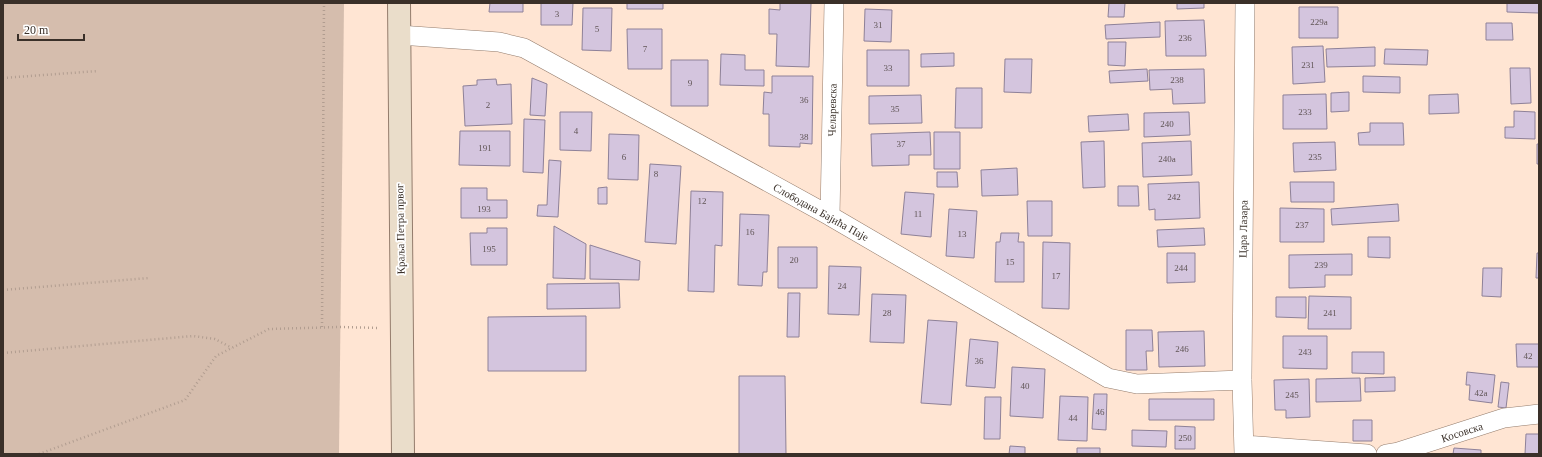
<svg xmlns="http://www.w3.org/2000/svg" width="1542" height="457" font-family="Georgia,serif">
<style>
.green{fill:#d5bdad}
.building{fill:#d4c5de;stroke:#8e8198}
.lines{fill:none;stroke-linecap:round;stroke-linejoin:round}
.minor-casing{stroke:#947c6c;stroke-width:20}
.secondary-casing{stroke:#947c6c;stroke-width:24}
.path{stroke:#b19d90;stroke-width:2.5;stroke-dasharray:1 3;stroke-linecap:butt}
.minor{stroke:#fff;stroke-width:19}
.secondary{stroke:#eaddca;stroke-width:22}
.labels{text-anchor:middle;stroke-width:3.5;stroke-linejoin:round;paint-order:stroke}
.number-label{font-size:9px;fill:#605556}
.street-label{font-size:11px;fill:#3a3029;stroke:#fff}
</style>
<rect width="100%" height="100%" fill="#ffe5d3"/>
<path class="green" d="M3,3H344L339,454H3Z"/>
<path class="building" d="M490,3H523V12H489Z
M541,3H573L572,25H541Z
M627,3H663V9H627Z
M780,3H811L809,67L776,66L777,34H769V9L780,10Z
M1109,3H1125L1124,17H1108Z
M1177,3H1204V8L1177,9Z
M1507,3H1539V13L1507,12Z
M1299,7H1338V38H1299Z
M583,8H612L611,51L582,50Z
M865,9L892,10L891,42L864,41Z
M1204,20L1206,56H1166L1165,21Z
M1160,22V37L1106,39L1105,25Z
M1486,23H1512L1513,40H1486Z
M627,29H662V69H628Z
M1108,42H1126L1125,66L1108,65Z
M1323,46L1325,82L1293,84L1292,47Z
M1375,47V66L1327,67L1326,49Z
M1385,49L1428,50L1427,65L1384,64Z
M867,50H909V86H867Z
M954,53V66L921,67V54Z
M721,54L745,55V70H764V86L720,85Z
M1005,59H1032L1031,93L1004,92Z
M671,60H708V106H671Z
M1510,68H1530L1531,103L1511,104Z
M1147,69L1148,81L1110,83L1109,71Z
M1204,69L1205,103L1173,104L1172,89L1150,90L1149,70Z
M772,76H813L812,144L800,143V147L769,146V114H763L764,92L772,93Z
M1363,76L1400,77V93L1363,92Z
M532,78L547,84L545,116L530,115Z
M496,79L497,85L511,84L512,124L465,126L463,86L477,85V80Z
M956,88H982V128H955Z
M1349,92V111L1331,112V93Z
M1326,94L1327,129H1283V95Z
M1458,94L1459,113L1429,114V95Z
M921,95L922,123L869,124V96Z
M1514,111L1535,112V139L1505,138V127H1514Z
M560,112H592L591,151L560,150Z
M1189,112L1190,135L1144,137V113Z
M1128,114L1129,130L1089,132L1088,116Z
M524,119L545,120L543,173L523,172Z
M1370,123H1403L1404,145H1359L1358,133L1370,132Z
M460,131H510V166L459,165Z
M930,132L931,155H909V165L872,166L871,134Z
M934,132H960V169H934Z
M609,134L639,135L638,180L608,179Z
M1104,141L1105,187L1083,188L1081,142Z
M1191,141L1192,175L1143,177L1142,143Z
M1335,142L1336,170L1294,172L1293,143Z
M1537,144H1539V164H1537Z
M549,160L561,161L558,217L537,216L538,205H547Z
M650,164L681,166L676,244L645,242Z
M1017,168L1018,195L982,196L981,170Z
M937,172H957L958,187H937Z
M1199,182L1200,218L1155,220V209L1149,210L1148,184Z
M1290,182H1334V202H1291Z
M1118,186H1138L1139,206H1118Z
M607,187V204H598V188Z
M461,188H487V200H507V218H461Z
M691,191L723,192L722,246L715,245L714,292L688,291Z
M905,192L934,194L931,237L901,234Z
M1027,201H1052V236H1028Z
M1398,204L1399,221L1332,225L1331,209Z
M1280,208L1324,209V242H1280Z
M949,209L977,211L974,258L946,256Z
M740,214L769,215L767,272H763L762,286L738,285Z
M554,226L586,244L585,279L553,278Z
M487,228H507V265H471L470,233H487Z
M1204,228L1205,245L1158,247L1157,230Z
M1001,233H1019L1018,242H1024V282H995L996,242H1000Z
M1368,237H1390V258L1368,257Z
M1043,242L1070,243L1069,309L1042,308Z
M590,245L640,261L639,280L590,279Z
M778,247H817V288H778Z
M1167,253H1195V282L1167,283Z
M1537,253H1539V278H1536Z
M1352,254V275H1325V287L1289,288V255Z
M829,266L861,267L859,315L828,314Z
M1483,268H1502L1501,297L1482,296Z
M619,283L620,308L547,309V284Z
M788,293H800L799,337H787Z
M872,294L906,295L904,343L870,342Z
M1309,296L1351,297V329H1308Z
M1276,297H1306V318L1276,317Z
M586,316V371H488V317Z
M928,320L957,322L951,405L921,403Z
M1126,330H1152L1153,351H1146L1147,370H1126Z
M1204,331L1205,366L1159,367L1158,332Z
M1283,336H1327V369L1283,368Z
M970,339L998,342L995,388L966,386Z
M1516,344H1539V367H1517Z
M1352,352H1384V374L1352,373Z
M1012,367L1045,369L1043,418L1010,416Z
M1467,372L1495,375L1492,403L1469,400L1470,385H1466Z
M739,376H785L786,454H739Z
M1395,377V391L1365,392V378Z
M1360,378L1361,401L1316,402V379Z
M1309,379L1310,417L1286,418V410H1275L1274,380Z
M1501,382L1509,383L1506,408L1498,407Z
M1094,394H1107L1106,430L1092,429Z
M1060,396L1088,397L1087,441L1058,440Z
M985,397H1001L1000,439H984Z
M1149,399H1214V420H1149Z
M1353,420H1372V441H1353Z
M1175,426L1195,427V449H1175Z
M1132,430L1167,431L1166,447L1132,446Z
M1526,434H1539V454H1525Z
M1010,446L1025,447V454H1009Z
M1077,448H1100V454H1077Z
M1454,448L1481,450V454H1453Z"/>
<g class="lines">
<defs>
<path id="minor" d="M399,35L499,42L524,48L830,216L1108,378L1137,384L1242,380
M830,216L834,3
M1244,445L1367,454
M1244,454L1242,380L1245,3
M1386,454L1398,452L1504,418L1539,414"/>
<path id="secondary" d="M399,3L403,454"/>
</defs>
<use href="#minor" class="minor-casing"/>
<use href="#secondary" class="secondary-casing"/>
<path class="path" d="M3,78L98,71
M3,290L149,278
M322,327L324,3
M3,353L193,336L215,339L232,348
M39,454L185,400L216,356L269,329L340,327L380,328"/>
<use href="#minor" class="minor"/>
<use href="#secondary" class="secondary"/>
</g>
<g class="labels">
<g class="number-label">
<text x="557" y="17">3</text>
<text x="1319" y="25">229a</text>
<text x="878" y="28">31</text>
<text x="597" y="32">5</text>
<text x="1185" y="41">236</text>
<text x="645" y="52">7</text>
<text x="1308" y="68">231</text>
<text x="888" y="71">33</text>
<text x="1177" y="83">238</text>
<text x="690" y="86">9</text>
<text x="804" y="103">36</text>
<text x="488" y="108">2</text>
<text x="895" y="112">35</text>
<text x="1305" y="115">233</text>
<text x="1167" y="127">240</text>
<text x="576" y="134">4</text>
<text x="804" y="140">38</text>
<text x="901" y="147">37</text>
<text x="485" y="151">191</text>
<text x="624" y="160">6</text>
<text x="1315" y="160">235</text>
<text x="1167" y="162">240a</text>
<text x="656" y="177">8</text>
<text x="1174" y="200">242</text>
<text x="702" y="204">12</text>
<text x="484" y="212">193</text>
<text x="918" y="217">11</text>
<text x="1302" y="228">237</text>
<text x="750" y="235">16</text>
<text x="962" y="237">13</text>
<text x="489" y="252">195</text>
<text x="794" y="263">20</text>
<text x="1010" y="265">15</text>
<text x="1321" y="268">239</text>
<text x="1181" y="271">244</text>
<text x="1056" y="279">17</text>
<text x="842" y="289">24</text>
<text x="887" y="316">28</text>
<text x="1330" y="316">241</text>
<text x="1182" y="352">246</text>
<text x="1305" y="355">243</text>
<text x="1528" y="359">42</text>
<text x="979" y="364">36</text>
<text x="1025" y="389">40</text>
<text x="1481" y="396">42a</text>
<text x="1292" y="398">245</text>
<text x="1100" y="415">46</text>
<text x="1073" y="421">44</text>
<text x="1185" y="441">250</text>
</g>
<g class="street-label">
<text transform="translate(832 110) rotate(-89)" y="4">Челаревска</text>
<text transform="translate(821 212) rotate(29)" y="4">Слободана Бајића Паје</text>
<text transform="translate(400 229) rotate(-91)" y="4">Краља Петра првог</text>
<text transform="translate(1243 229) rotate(-89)" y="4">Цара Лазара</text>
<text transform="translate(1462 432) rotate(-18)" y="4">Косовска</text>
</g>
</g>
<rect width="1542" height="457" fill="none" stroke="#3a3029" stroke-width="8"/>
<path d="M18 34v6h66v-6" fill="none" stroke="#3a3029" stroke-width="2"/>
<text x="24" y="34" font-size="12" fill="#3a3029" stroke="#ffffff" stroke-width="3" paint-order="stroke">20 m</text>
</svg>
